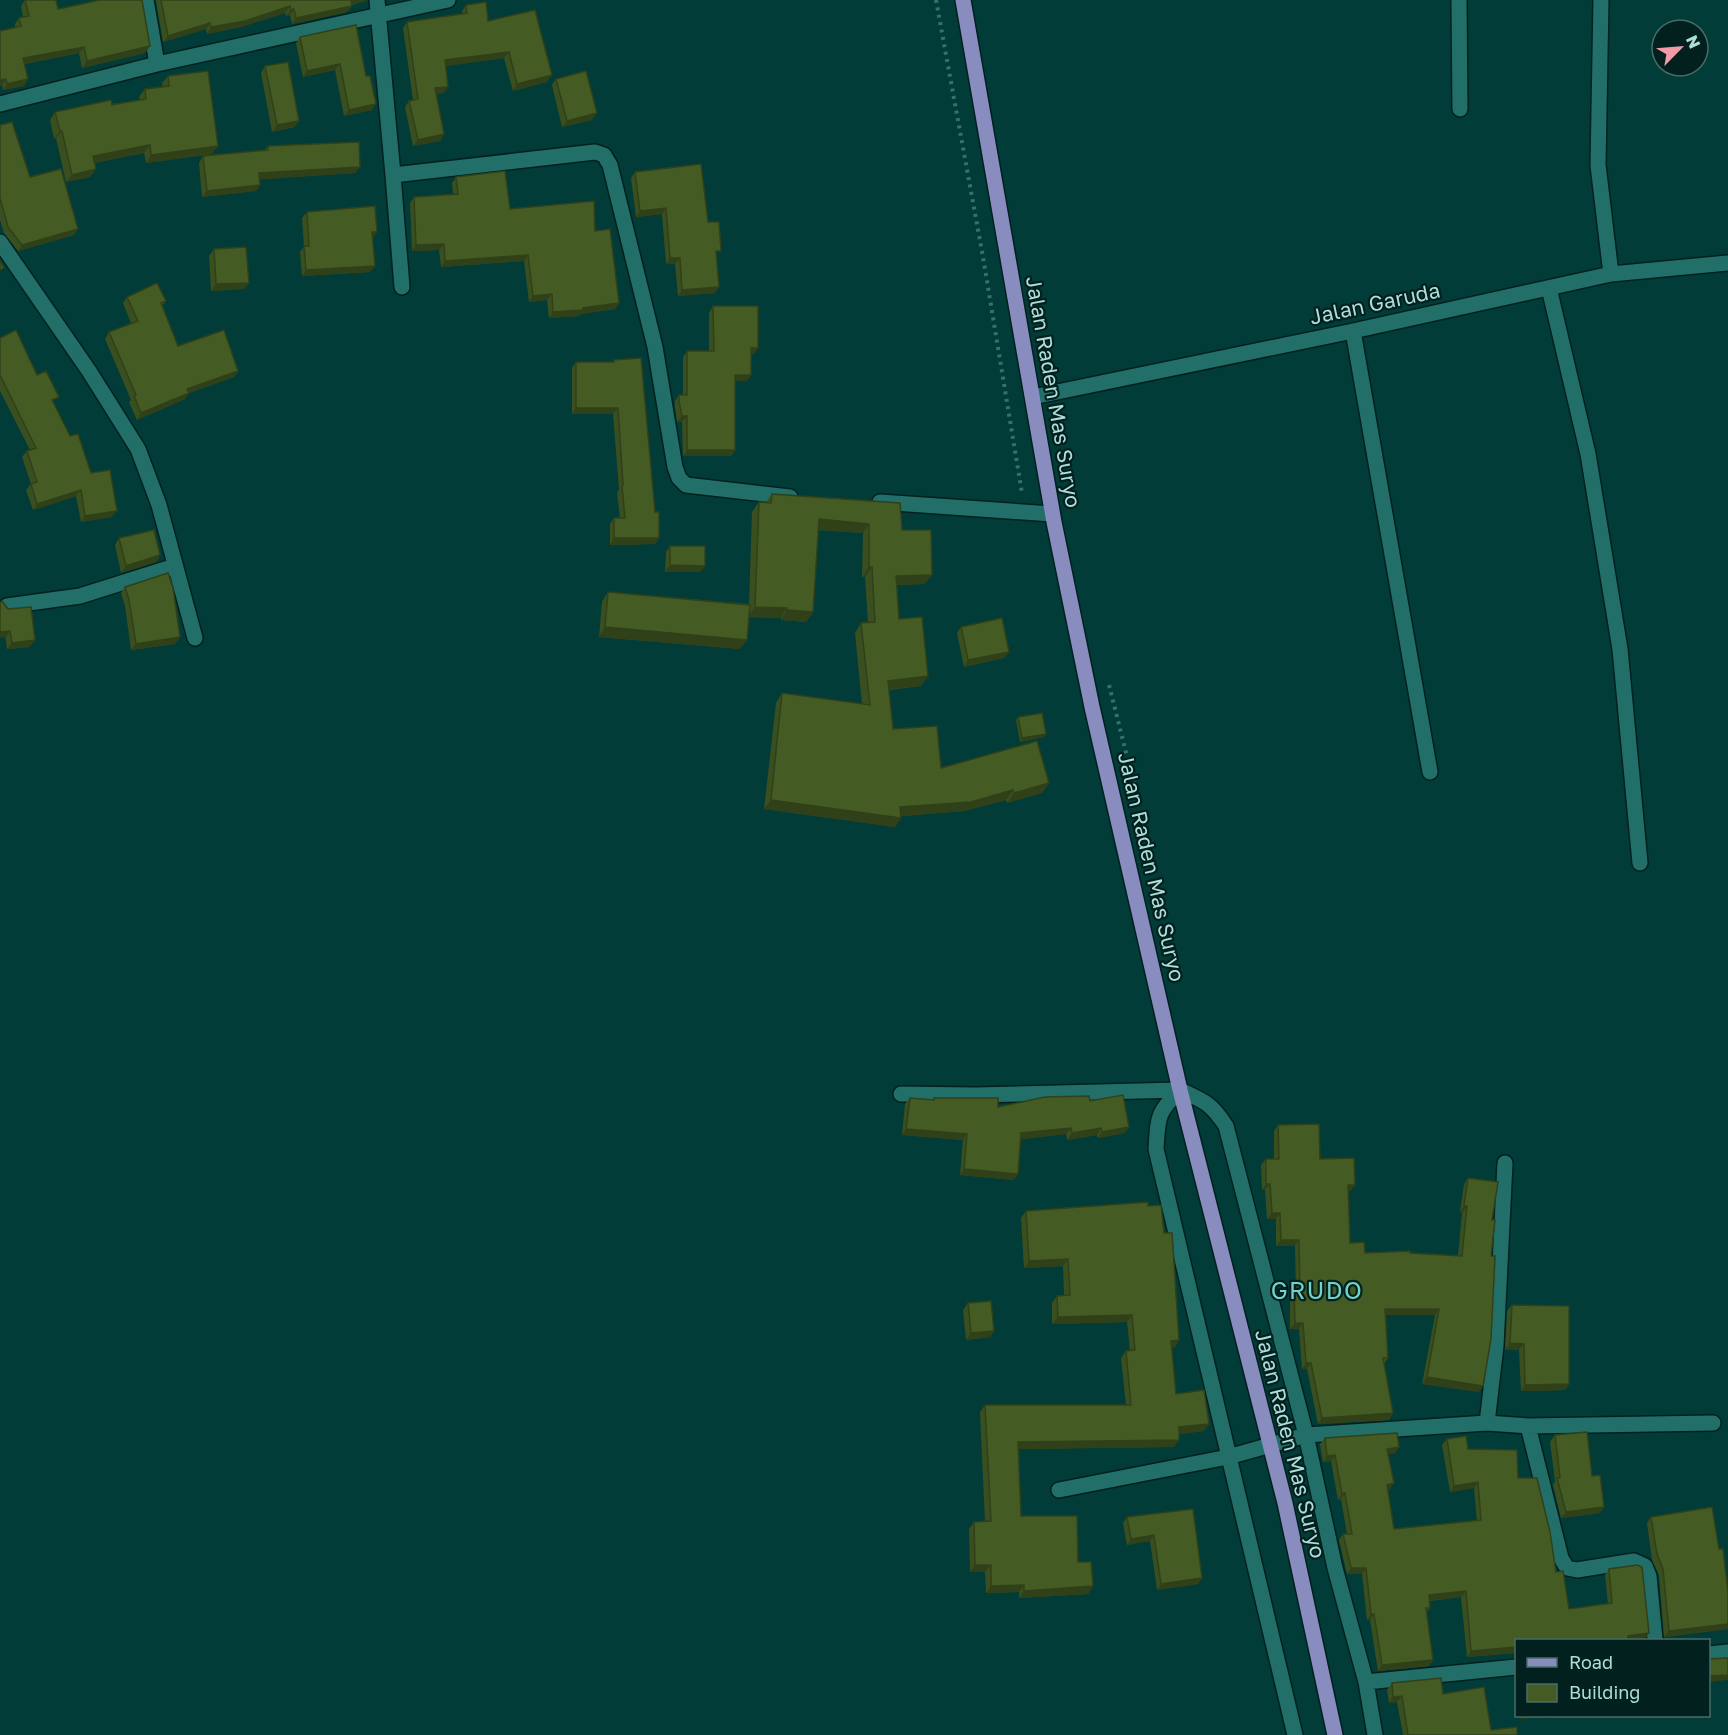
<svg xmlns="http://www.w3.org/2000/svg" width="1728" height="1735" font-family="'Golos Text',sans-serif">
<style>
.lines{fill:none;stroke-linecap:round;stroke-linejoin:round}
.minor-casing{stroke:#02211e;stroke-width:18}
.primary-casing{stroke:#02211e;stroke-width:18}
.path{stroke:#3a6f6c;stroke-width:4;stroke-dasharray:3 4.5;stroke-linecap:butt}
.minor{stroke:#226f69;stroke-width:15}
.primary{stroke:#898cbe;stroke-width:15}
.wall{fill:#3a4f1f}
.shaded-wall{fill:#304019}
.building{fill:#445c24;stroke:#304019;stroke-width:1.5}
.labels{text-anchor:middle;stroke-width:4.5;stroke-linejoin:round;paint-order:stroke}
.street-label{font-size:21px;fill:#b1ddd8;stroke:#02211e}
.quarter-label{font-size:24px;letter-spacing:1.5px;fill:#73d3cb;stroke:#02211e}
</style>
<rect width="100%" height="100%" fill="#023c39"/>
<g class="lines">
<defs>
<path id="minor" d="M146,0L157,64
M377,0L393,175L595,152L604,155L610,165L655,347L675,467L679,478L686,485L790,497
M1459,0L1460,109
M1601,0L1598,165L1611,274
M0,104L157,64L448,0
M393,175L402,287
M0,242L89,371L138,449L159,505L195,638
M1549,288L1588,454L1620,649L1640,863
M1353,331L1430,772
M1033,397L1353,331L1611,274L1728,263
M880,502L1052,514
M7,606L80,596L175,566
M1180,1090C1157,1113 1158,1116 1156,1149L1295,1735
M901,1094L975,1095L1180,1090C1204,1101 1211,1103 1226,1126L1306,1435L1335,1568L1366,1682L1375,1735
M1487,1423L1496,1346L1505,1163
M1528,1426L1561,1558L1567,1568L1577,1570L1634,1561L1645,1566L1649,1576L1655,1640
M1059,1490L1228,1457L1306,1435L1487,1423L1528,1426L1713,1423
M1708,1654L1728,1652
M1366,1682L1516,1667"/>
<path id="primary" d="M963,0L1054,522L1092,707L1180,1090L1285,1503L1335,1735"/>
</defs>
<use href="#minor" class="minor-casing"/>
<use href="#primary" class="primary-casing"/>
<path class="path" d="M936,0L983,257L1022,493
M1109,685L1137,796"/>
<use href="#minor" class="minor"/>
<use href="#primary" class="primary"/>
</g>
<path class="wall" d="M25,0L58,9L150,46L145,53L82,68L79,53L25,64L24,86L3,90L2,85L0,86V31L15,28V24L19,18L23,17L21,6Z
M156,0H368L352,5L347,12L292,24L290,15L286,16L285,13L241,27L207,34L206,29L163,42Z
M466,5L488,21L547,82L513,91L504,58L445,66L444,93L436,94L444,134L440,141L413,146L405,107L409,101L413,100L403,28L407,22L462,14V11Z
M300,37L366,76L372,110L344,116L335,70L303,77L296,43Z
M265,66L295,127L272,132L261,73Z
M168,76L212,154L146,163L144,153L94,163L96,169L90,177L66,182L56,138L54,139L50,120L55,112L140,100L139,97L145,89L163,87L162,83Z
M556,79L592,120L562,127L552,85Z
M0,125L30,177L78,229L74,235L18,251L4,233L0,220Z
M268,146L360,167L355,173L260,179V185L256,191L202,197L199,163L203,156L265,150Z
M635,172L708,222L716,257L715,293L678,296L675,264H666L662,214L636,217L631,178Z
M456,177L510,209L595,231L619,303L615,309L581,314L579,316L549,318L547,300L529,302L524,261L441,267L439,250L412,251L410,203L414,197L453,194L452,183Z
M307,212L373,238L370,272L302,276L300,252L304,247L302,218Z
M214,249L249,283L244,289L211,291L209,256Z
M127,297L166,301L162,306L178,346L238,371L234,377L189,393L185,399L137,420L129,402L131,400L105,339L109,332L131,323L123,303Z
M713,306L754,354H751V375L747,381H735V450L731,456H683L682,422H677L675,407V401L679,395H683V357L687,351H709V313Z
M0,338L37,375L54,404L70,436L91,473L112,517L81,522L76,496L33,510L26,490L31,484L22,457L27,451L30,450L0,391Z
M614,360L655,512L659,538L655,544L610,545V524L614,518H620L617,492L619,490L613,414H572V368L576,362H612Z
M772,494L902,530L925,584L897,585L899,619L928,676L921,686L889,690L893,729L941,768L1049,783L1042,793L1007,803L1006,800L964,811L901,816V818L895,827L764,809L776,703L782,693L862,704L855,633L861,623H868L865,577H862L863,533L818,530L813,612L806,622L781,620V618L749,617L740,649L599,637L602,602L608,592L749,604L752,512L759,502H766Z
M119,538L160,555L156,562L121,573L115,545Z
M670,546L700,572H665L666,552Z
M125,587L180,637L175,644L131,650L125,606L121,593Z
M0,602L30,647L7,649Z
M961,627L1009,652L1004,658L964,667L957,633Z
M1018,717L1044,737L1020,742L1016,720Z
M910,1098L933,1100L934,1098L998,1107L1090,1101L1125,1133L1098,1138L1097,1135L1067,1140L1066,1134L1021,1139L1014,1180L960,1175L963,1140L902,1135L905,1104Z
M1278,1125L1320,1159L1355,1185L1350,1191H1348L1350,1243L1365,1253L1458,1256L1462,1213L1460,1212L1464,1184L1468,1178L1492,1220L1491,1256L1483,1386L1479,1392L1422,1384L1435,1315H1386L1388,1358L1384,1364L1393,1413L1389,1420L1318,1424L1307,1369H1302L1299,1329H1290V1298L1294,1292H1296L1295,1246H1276V1219H1267L1265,1190H1262L1261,1165L1266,1159H1274V1131Z
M1148,1206L1164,1233L1179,1340L1174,1348H1172L1176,1394L1204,1431L1179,1434L1174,1447L1019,1449L1021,1516L1078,1562L1093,1586L1088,1594L1019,1598V1592L986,1593L985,1572H970L969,1529L974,1522H985L980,1412L985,1405H1126L1121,1358L1126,1351H1130L1127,1322L1052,1324V1303L1057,1296L1064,1295L1063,1266L1024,1268L1021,1218L1026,1211Z
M968,1303L994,1331L990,1337L966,1340L963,1310Z
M1512,1305L1569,1384L1565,1390L1521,1391L1519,1350H1505L1507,1311Z
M1555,1435L1592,1476L1600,1513L1561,1518L1553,1485L1555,1481L1550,1442Z
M1325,1438L1399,1447L1395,1453L1388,1454L1390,1489L1388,1490L1394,1529L1477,1521L1474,1488L1450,1492L1442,1445L1447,1439L1468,1449L1518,1478L1569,1609L1608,1604L1605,1575L1609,1569L1645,1639L1633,1641H1516V1658L1515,1657V1653L1467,1657L1461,1597L1430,1601V1608L1426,1613L1429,1666L1378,1671L1370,1620H1367L1362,1574H1347L1339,1540L1343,1534H1347L1341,1499L1338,1500L1331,1461L1323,1462L1320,1444Z
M1193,1509L1202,1578L1198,1584L1157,1590L1150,1541L1127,1545L1123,1523L1127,1517Z
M1651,1517L1719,1549L1728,1592V1629L1664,1637L1659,1575L1652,1560L1647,1523Z
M1392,1683L1443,1694L1491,1730L1517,1735H1403L1397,1702L1389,1703L1387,1690Z"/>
<path class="shaded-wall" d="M351,0H368L346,6Z
M290,6L285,13L241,27L207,34L211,27Z
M352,6L347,12L292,24L296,18Z
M294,9L290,15L286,16L291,10Z
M210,23L206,29L163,42L168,36Z
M150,46L145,53L82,68L87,61Z
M84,47L79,53L19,65L23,58Z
M509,52L504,58L440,67L445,60Z
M340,64L335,70L303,77L307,71Z
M552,75L547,82L513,91L517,84Z
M6,79L2,85L0,86V80Z
M28,79L24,86L3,90L7,84Z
M448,87L444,93L430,95L435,88Z
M376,104L372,110L344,116L349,110Z
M597,113L592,120L562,127L567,121Z
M299,121L295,127L272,132L277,125Z
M60,131H62L56,138L54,139Z
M444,134L440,141L413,146L418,140Z
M150,145L144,153L87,164L93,156Z
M218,146L212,154L146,163L151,155Z
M360,167L355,173L254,180L259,173Z
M96,169L90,177L66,182L72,175Z
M260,185L256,191L202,197L207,191Z
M666,208L662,214L636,217L640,211Z
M78,229L74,235L18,251L22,245Z
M372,232H377L373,238H368Z
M444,244L439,250L412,251L416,245Z
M528,255L524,261L441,267L445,261Z
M670,258H680L675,264H666Z
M375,266L370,272L302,276L306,270Z
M249,283L244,289L211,291L216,284Z
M719,287L715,293L678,296L682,290Z
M552,294L547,300L529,302L533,296Z
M619,303L615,309L581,314L579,316L549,318L553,312Z
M751,348H758L754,354H747Z
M238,371L234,377L183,395L187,389Z
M735,375H751L747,381H731Z
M189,393L185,399L137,420L141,413Z
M576,408H618L613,414H572Z
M682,416H687L682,422H677Z
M687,450H735L731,456H683Z
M81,490L76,496L33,510L37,504Z
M117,511L112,517L81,522L85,516Z
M819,519L869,524L863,533L812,529Z
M614,538H659L655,544L610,545Z
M160,555L156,562L121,573L126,566Z
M670,565L705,566L700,572H665Z
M869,567H872L865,577H862Z
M932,575L925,584L889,585L896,576Z
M755,607L787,608L781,618L748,617Z
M787,610L813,612L806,622L781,620Z
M605,627L747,640L740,649L599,637Z
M10,631L6,637L0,638V632Z
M180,637L175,644L131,650L136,644Z
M35,640L30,647L7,649L12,643Z
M1009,652L1004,658L964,667L968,660Z
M928,676L921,686L881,690L888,681Z
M1046,734L1044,737L1020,742L1022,738Z
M1049,783L1042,793L1007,803L1014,793Z
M1013,790L1006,800L964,811L894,817L900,807Z
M771,800L901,818L895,827L764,809Z
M1129,1127L1125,1133L1098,1138L1102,1132Z
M1071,1128L1066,1134L1017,1140L1021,1133Z
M1101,1128L1097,1135L1067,1140L1072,1133Z
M906,1129L967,1134L963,1140L902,1135Z
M964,1169L1018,1174L1014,1180L960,1175Z
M1266,1184H1270L1265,1190H1262Z
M1348,1185H1355L1350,1191H1343Z
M1464,1206H1467L1462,1213L1460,1212Z
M1272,1213H1280L1276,1219H1267Z
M1281,1240H1299L1295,1246H1276Z
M1068,1259L1063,1266L1024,1268L1029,1261Z
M1385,1309H1439L1435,1315H1381Z
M1132,1315L1127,1322L1052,1324L1058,1317Z
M1295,1323H1303L1299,1329H1290Z
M994,1331L990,1337L966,1340L971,1333Z
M1179,1340L1174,1348H1166L1171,1341Z
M1510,1343L1524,1344L1519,1350H1505Z
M1306,1363H1311L1307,1369H1302Z
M1427,1377L1483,1386L1479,1392L1422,1384Z
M1569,1384L1565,1390L1521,1391L1525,1385Z
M1393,1413L1389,1420L1318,1424L1322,1418Z
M1209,1424L1204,1431L1174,1435L1179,1427Z
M1179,1440L1174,1447L1013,1449L1018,1442Z
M1399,1447L1395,1453L1383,1455L1387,1449Z
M1335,1455L1331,1461L1323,1462L1327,1456Z
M1478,1482L1474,1488L1450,1492L1454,1486Z
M1394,1483L1390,1489L1383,1491L1387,1485Z
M1345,1493L1341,1499L1338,1500L1342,1494Z
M1604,1507L1600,1513L1561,1518L1566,1512Z
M1154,1535L1150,1541L1127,1545L1131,1539Z
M975,1565H991L985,1572H970Z
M1351,1568H1366L1362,1574H1347Z
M1202,1578L1198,1584L1157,1590L1161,1584Z
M1024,1585L1019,1592L986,1593L991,1586Z
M1093,1586L1088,1594L1019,1598L1024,1591Z
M1466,1591L1461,1597L1425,1601L1429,1595Z
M1371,1614H1374L1370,1620H1367Z
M1728,1624V1629L1664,1637L1669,1631Z
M1649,1633L1645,1639L1624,1641L1628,1636Z
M1516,1647V1650L1515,1653L1467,1657L1471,1651Z
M1433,1660L1429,1666L1378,1671L1382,1665Z
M1728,1675V1680L1708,1682V1676Z
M1402,1696L1397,1702L1389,1703L1393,1697Z
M1522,1716H1557L1520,1719Z"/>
<path class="building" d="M25,0H56L58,9L100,0H142L150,46L87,61L84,47L23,58L28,79L7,84L6,79L0,80V31L21,26L19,18L29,16Z
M161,0H351L352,6L296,18L294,9L291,10L290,6L245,21L211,27L210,23L168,36Z
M486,2L488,21L535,10L552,75L517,84L509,52L445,60L448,87L435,88L444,134L418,140L409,101L418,99L407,22L467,13L466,5Z
M356,25L366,76H370L376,104L349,110L340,64L307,71L300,37Z
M288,62L299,121L277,125L265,66Z
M208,71L218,146L151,155L150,145L93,156L96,169L72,175L62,131H60L55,112L111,100L112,105L146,99L145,89L169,86L168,76Z
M586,71L597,113L567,121L556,79Z
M12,122L30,177L61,169L78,229L22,245L8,227L0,198V125Z
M359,142L360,167L259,173L260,185L207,191L203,156L268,150V146Z
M701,164L708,222H719L721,251H716L719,287L682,290L680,258H670L666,208L640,211L635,172Z
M505,171L510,209L594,201L595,231L610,229L619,303L583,308V310L553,312L552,294L533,296L528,255L445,261L444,244L416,245L414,197L458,194L456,177Z
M375,206L377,232H372L375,266L306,270L304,246H309L307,212Z
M246,247L249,283L216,284L214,249Z
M0,261L4,268L0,270Z
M157,283L166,301L161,303L178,346L224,330L238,371L187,389L189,393L141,413L134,396L136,395L109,332L138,321L127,297Z
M713,306H758V348H751V375H735V450H687V416H682L679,401V395H687V351H714Z
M16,330L37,375L46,371L59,397L52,400L70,436L78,434L91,473L110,470L117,511L85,516L81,490L37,504L31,484L37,482L27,451L36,448L0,375V338Z
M641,358L655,512H659V538H614V518H625L622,486L623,485L618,408H576V362H614V360Z
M772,494L900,503L902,530H931L932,575L896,576L899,619L922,617L928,676L888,681L893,729L937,726L941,768L1037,741L1049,783L1014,793L1013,790L971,802L900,807L901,818L771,800L782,693L870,705L861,623L875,622L872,567H869V524L819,519L813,612L787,610V608L755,607L759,502L771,503Z
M154,530L160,555L126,566L119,538Z
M670,546H705V566L670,565Z
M168,573L173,588L180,637L136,644L129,600L125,587Z
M608,592L750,605L747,640L605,627Z
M2,601L8,609L31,607L35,640L12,643L10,631L0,632V602Z
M1002,618L1009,652L968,660L961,627Z
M1042,713L1046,734L1022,738L1018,717Z
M1123,1095L1129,1127L1102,1132L1101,1128L1072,1133L1071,1128L1021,1133L1018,1174L964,1169L967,1134L906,1129L910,1098L934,1100V1098H998V1107L1045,1097L1089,1096L1090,1101Z
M1319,1124L1320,1159L1354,1158L1355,1185H1348L1350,1243L1364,1242L1365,1253L1410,1251V1253L1462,1256L1467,1206H1464L1468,1178L1498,1182L1492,1220H1495L1491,1256H1495L1491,1339L1483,1386L1427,1377L1439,1309H1385L1388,1358H1383L1393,1413L1322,1418L1311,1363H1306L1303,1323H1295L1294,1292H1300L1299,1240H1281L1280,1213H1272L1270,1184H1266V1159H1279L1278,1125Z
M1148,1202V1206L1161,1205L1164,1233H1172L1179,1340L1171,1341L1176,1394L1204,1390L1209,1424L1179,1427V1440L1018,1442L1021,1516H1077L1078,1562H1091L1093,1586L1024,1591V1585L991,1586V1565H975L974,1522L991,1521L985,1405H1131L1126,1351L1135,1350L1132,1315L1058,1317L1057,1296L1070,1295L1068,1259L1029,1261L1026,1211Z
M991,1301L994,1331L971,1333L968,1303Z
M1512,1305L1569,1306V1384L1525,1385L1524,1344L1510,1343Z
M1587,1432L1592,1476L1600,1475L1604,1507L1566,1512L1557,1478H1560L1555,1435Z
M1397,1433L1399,1447L1387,1449L1394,1483L1387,1485L1394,1529L1481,1520L1478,1482L1454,1486L1447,1439L1466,1436L1468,1449L1517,1450L1518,1478H1537L1550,1532L1556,1572L1563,1571L1569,1609L1612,1603L1609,1569L1637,1565L1642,1567L1649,1633L1628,1636V1641H1516V1647L1471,1651L1466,1591L1429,1595L1430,1608H1426L1433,1660L1382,1665L1374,1614H1371L1366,1568H1351L1343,1534H1352L1345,1493L1342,1494L1335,1455L1327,1456L1325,1438Z
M1712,1507L1719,1549H1723L1728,1592V1624L1669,1631L1663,1569L1657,1554L1651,1517Z
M1193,1509L1202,1578L1161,1584L1154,1535L1131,1539L1127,1517Z
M1728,1658V1675L1708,1676V1659Z
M1441,1678L1443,1694L1484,1687L1491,1730L1517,1727V1735H1408L1402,1696L1393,1697L1392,1683Z"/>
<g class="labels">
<g class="street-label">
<text transform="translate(1375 304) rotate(-12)" y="7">Jalan Garuda</text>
<text transform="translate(1053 392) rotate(80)" y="7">Jalan Raden Mas Suryo</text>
<text transform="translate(1151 867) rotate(77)" y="7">Jalan Raden Mas Suryo</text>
<text transform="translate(1290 1444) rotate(76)" y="7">Jalan Raden Mas Suryo</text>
</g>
<g class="quarter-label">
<text x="1317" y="1299">GRUDO</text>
</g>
</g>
<rect x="1515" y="1639" width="195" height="78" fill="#02211e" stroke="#486c68" stroke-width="1.5"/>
<rect x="1527" y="1658" width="30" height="9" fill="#898cbe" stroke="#486c68" stroke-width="1.5"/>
<text x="1569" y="1669" font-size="18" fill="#b1ddd8">Road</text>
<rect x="1527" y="1684" width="30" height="18" fill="#445c24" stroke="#486c68" stroke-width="1.5"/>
<text x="1569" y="1699" font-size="18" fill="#b1ddd8">Building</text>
<g transform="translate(1680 48) rotate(65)"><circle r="28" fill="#02211e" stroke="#486c68" stroke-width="1.5"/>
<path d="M0-4.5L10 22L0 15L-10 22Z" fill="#f39aa9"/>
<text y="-9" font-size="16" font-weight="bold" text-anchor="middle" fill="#b1ddd8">N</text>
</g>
</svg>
